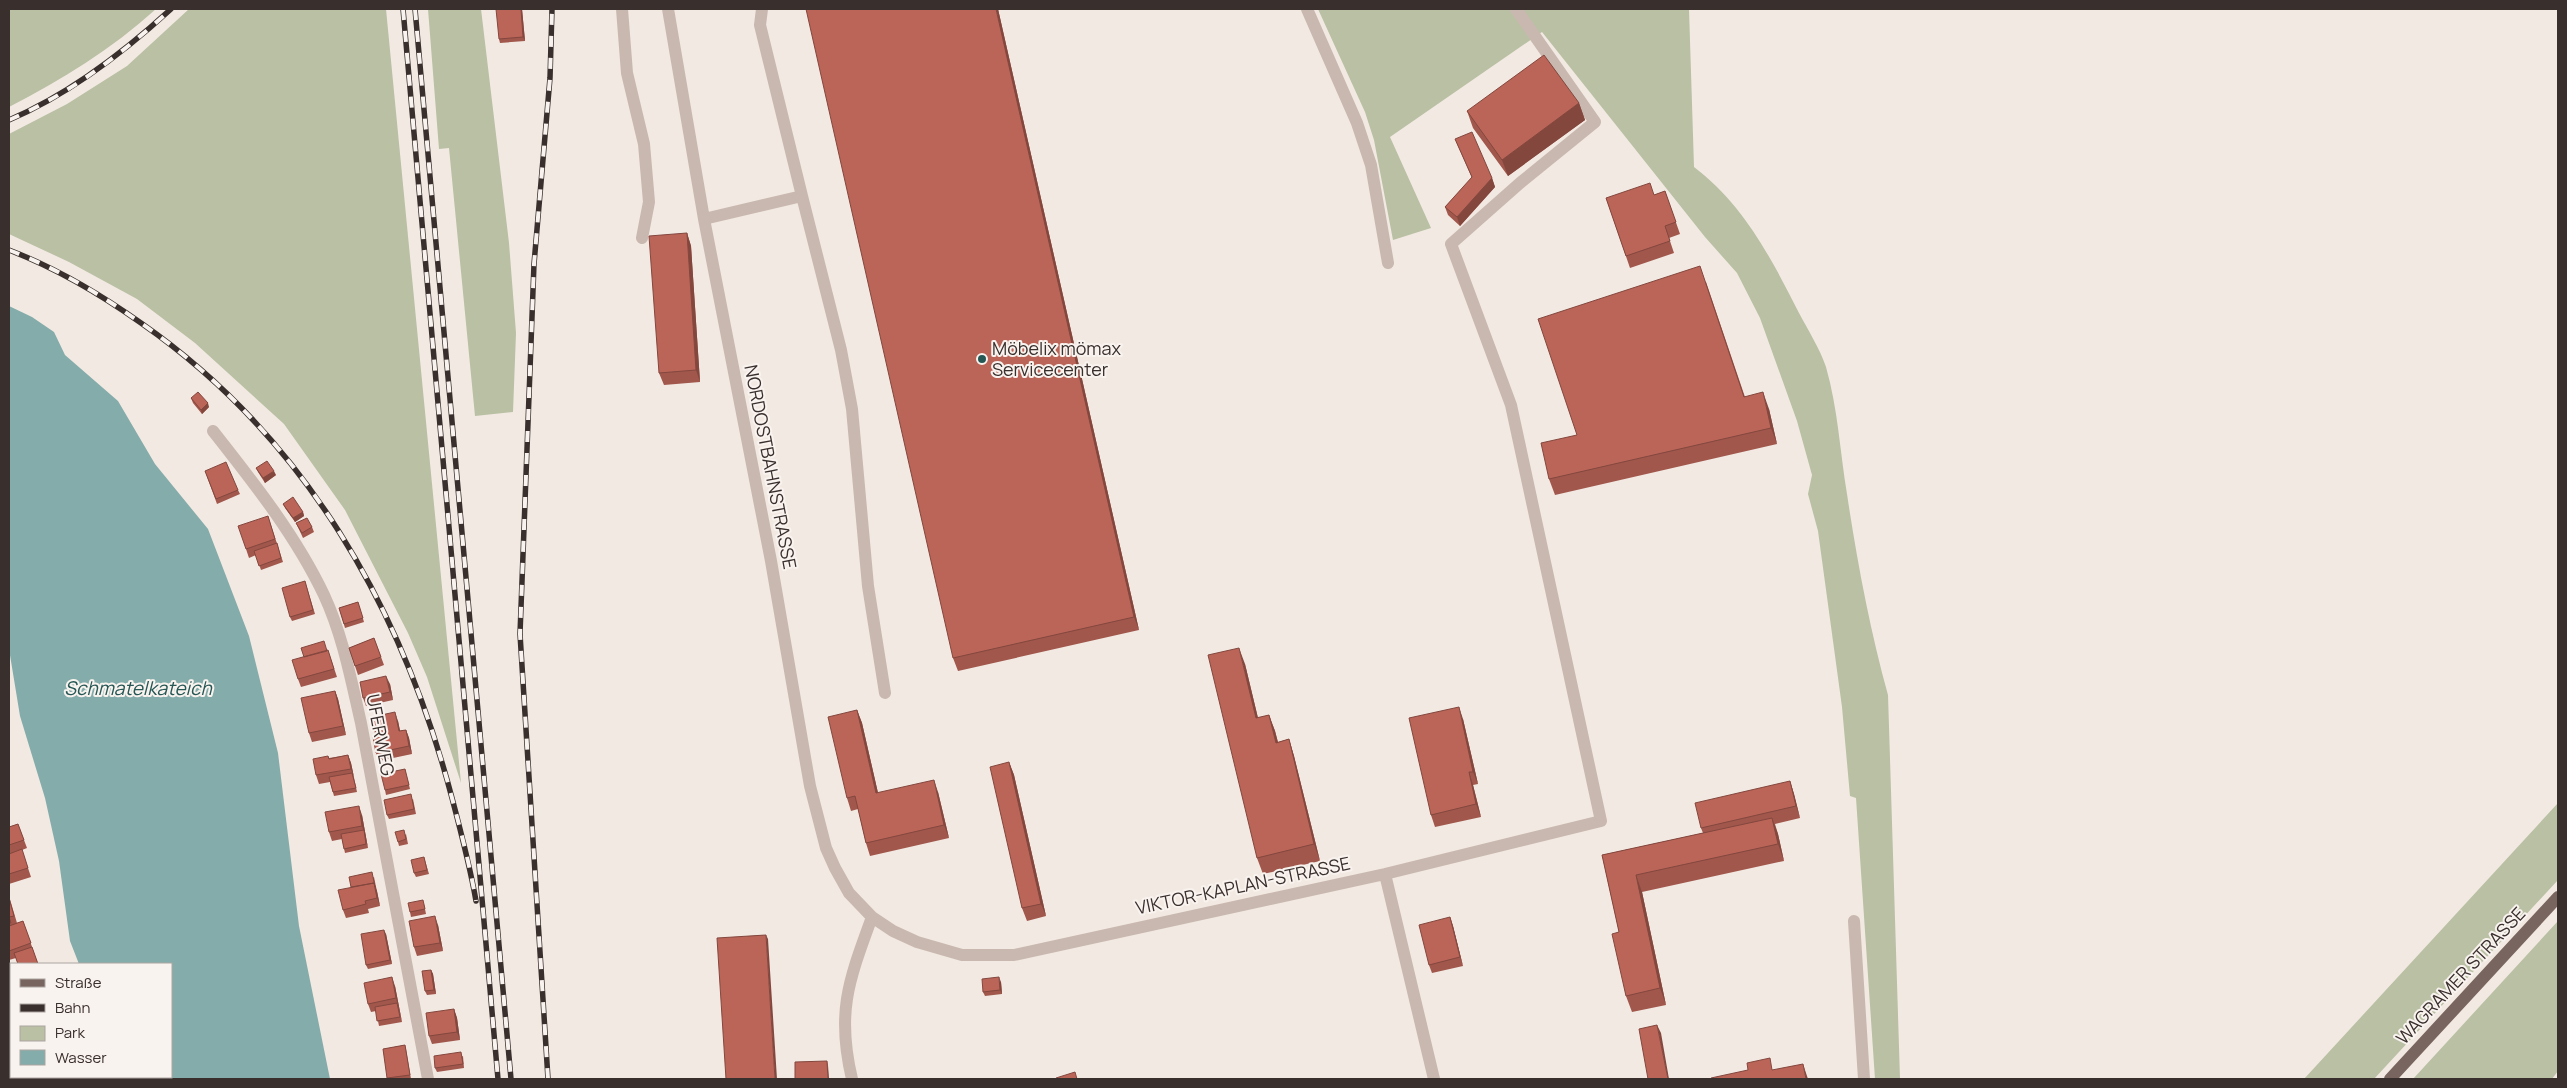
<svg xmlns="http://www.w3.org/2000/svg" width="2567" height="1088" font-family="Manrope,sans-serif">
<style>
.green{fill:#b9c0a3}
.water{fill:#84acaa}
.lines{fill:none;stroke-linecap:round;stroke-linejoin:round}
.minor{stroke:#c9b8af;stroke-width:12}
.major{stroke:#79655f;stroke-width:12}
.rail-casing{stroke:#392f2c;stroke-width:5.5}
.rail{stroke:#f9f3ef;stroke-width:4;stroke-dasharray:11;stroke-linecap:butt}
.wall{fill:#a1574c}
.shaded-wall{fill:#83473e}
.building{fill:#bb6558;stroke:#83473e}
.poi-dot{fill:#255755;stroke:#f9f3ef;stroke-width:2}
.labels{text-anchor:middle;stroke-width:4;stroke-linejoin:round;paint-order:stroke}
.poi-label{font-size:18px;fill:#392f2c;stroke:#f9f3ef;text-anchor:start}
.street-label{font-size:18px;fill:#392f2c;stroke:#f9f3ef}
.water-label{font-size:19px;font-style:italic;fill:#255755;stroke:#f9f3ef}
</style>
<rect width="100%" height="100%" fill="#f2e9e2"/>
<path class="green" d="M9,9H156C112,49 61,80 9,107Z
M189,9H386L461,783L427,677L408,633L345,510L284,424L195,343L137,299L69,262L9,234V134L67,104L127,66Z
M428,9H481L509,243L516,333L513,412L475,416L449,148L439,149Z
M1318,9H1689L1694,167C1744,205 1771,258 1799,313C1808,330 1820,349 1826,367C1838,409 1840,452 1847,494C1857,561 1870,630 1888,695L1900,1079H1875L1856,798L1850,796L1842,707L1818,531L1808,494L1812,475L1797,421L1760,318L1737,273L1705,237L1542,32L1390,137L1431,228L1393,240L1374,140L1365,112Z
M2558,803V880L2374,1079H2304Z
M2558,921V1071L2552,1079H2413Z"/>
<path class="water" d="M9,306L32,317L54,332L65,355L118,401L155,464L208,529L249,636L278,753L299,926L330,1079H125L123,1077H171V964H79L70,941L59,861L45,798L20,716L9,649Z"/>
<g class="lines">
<path class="minor" d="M622,9L627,73L644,144L649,202L642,238
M668,9L704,219L771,561L810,786L826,848L835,868L849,893L872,917L893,931L917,942L962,955H1014L1385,874L1601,821L1511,405L1451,244L1520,183L1595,122L1516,9
M762,9L760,25L802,196
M1307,9L1357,123L1371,165L1388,263
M704,219L802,196L841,350L852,409L868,586L885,693
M213,431C254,483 296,536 324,595C343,636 351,680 361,723L428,1079
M1385,874L1434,1079
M1854,921L1864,1079
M9,1026L11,1032
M32,1077L33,1079
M852,1079C836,1012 849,980 872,917"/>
<path class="major" d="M2390,1079L2558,897"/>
<defs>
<path id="rail" d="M403,9L498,1079
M415,9L511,1079
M9,120C70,94 123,53 171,9
M9,250C56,268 100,294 141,323C305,437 402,608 452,798C461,832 470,866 476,901
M548,1079L520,634L534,264L550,78L552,9"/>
</defs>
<use href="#rail" class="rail-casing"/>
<use href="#rail" class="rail"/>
</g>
<path class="wall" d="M522,9L525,41L500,43L499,39Z
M998,9L1139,630L958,671L953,658Z
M1579,103L1585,120L1508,176L1473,128L1467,111Z
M1455,139L1492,178L1495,187L1460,226L1448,215L1445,207L1472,178Z
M1665,191L1680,234L1669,238L1674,253L1630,268L1606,198L1654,195Z
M687,233L691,246L700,382L664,385L659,373Z
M1706,282L1745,397L1769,409L1777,444L1555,495L1549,479L1577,435Z
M191,398L209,407L202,414L193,403Z
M256,468L276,475L265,483L258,472Z
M205,471L238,490L240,494L217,504Z
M283,504L303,512L304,516L295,522L285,508Z
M268,516L283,562L261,570L256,555L249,558L246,549Z
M296,523L312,527L314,532L303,538Z
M305,581L315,614L292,621L290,617Z
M358,602L364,622L345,628L339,608Z
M374,638L384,665L358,675L349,648Z
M328,650L337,677L301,687L298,679L327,651Z
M1245,664L1258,718L1269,715L1275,731L1278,742L1289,739L1294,756L1320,861L1263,874L1257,858Z
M390,684L393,700L366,706L363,698Z
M335,691L338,699L346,735L312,742L309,733Z
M857,710L862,723L878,793L938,792L949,838L870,856L866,843L858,809L851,811L847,798Z
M1463,719L1478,784L1473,785L1481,817L1435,827L1431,815Z
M398,721L400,731L406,730L409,738L412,754L379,761L376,753V736Z
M348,755L351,763L357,792L334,796L330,782L319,784L316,775L328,756L329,758Z
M1009,762L1014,775L1046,916L1027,921L1022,908Z
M405,769L410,789L386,795L385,790Z
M1790,781L1794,794L1800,818L1775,824L1778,834L1784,861L1642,892L1666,1005L1632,1012L1626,996L1619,932L1602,855L1703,833L1701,828Z
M413,799L416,814L389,819L387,815Z
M362,815L368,848L345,853L342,839L332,841L329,832Z
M18,824L27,848L22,850L31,877L9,884V827Z
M406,834L408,844L399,846L398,842Z
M424,857L429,874L416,877L414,873Z
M374,877L380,906L368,909L369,913L346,918L343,910L351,887Z
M9,896L17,923L23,921L38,964H18L16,958L9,960Z
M424,904L426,914L411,917L410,912Z
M1450,917L1453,926L1463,966L1432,973L1429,965Z
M438,925L443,951L417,956L414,947Z
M386,934L392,964L368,969L366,965Z
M431,970L433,974L436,994L427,995L425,991Z
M1001,982L1002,994L985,996L983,992Z
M395,986L402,1022L379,1026L376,1011L371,1012L368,1004Z
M454,1009L457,1018L460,1040L432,1044L429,1036Z
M405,1045L406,1049L411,1079H388L383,1049Z
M463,1056L464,1068L437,1072L435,1068Z"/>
<path class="shaded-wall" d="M521,9H522L525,41L523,37Z
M996,9H998L1139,630L1134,617Z
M1579,103L1585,120L1508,176L1502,160Z
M1492,178L1495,187L1460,226L1457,217Z
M687,233L691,246L700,382L696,370Z
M1763,392L1769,409L1777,444L1771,428Z
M208,403L209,407L202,414L201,410Z
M274,471L276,475L265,483L263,478Z
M303,512L304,516L295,522L293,518Z
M1239,648L1245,664L1262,735L1256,718Z
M386,676L390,684L393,700L390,692Z
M335,691L338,699L346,735L343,726Z
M1459,707L1463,719L1478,784L1473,772Z
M857,710L862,723L881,806L876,793Z
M395,712L398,721L402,740L399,731Z
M1269,715L1275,731L1282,759L1276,743Z
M406,730L409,738L412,754L409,746Z
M1289,739L1294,756L1320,861L1314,844Z
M348,755L351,763L354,777L351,769Z
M1009,762L1014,775L1046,916L1041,904Z
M1469,772L1473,785L1481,817L1476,804Z
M934,780L938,792L949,838L944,825Z
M1790,781L1794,794L1800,818L1796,806Z
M359,806L362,815L368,848L362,826Z
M1772,818L1778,834L1784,861L1778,844Z
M1636,875L1642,892L1666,1005L1660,988Z
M374,883L377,891L380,906L377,898Z
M435,916L438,925L443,951L440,943Z
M1450,917L1453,926L1463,966L1460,957Z
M384,930L386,934L392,964L390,960Z
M766,935L768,939L777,1079H775Z
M431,970L433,974L436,994L434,990Z
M392,977L395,986L402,1022L396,998Z
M999,977L1001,982L1002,994L1000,990Z
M454,1009L457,1018L460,1040L457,1032Z
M1657,1025L1661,1033L1669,1079H1668Z
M827,1061L828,1065L829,1079H828Z
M1803,1064L1808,1079H1806Z"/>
<path class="building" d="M496,9H521L523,37L499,39Z
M806,9H996L1134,617L953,658Z
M1544,55L1579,103L1502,160L1467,111Z
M1472,132L1492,178L1457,217L1445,207L1472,177L1455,139Z
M1650,183L1654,195L1665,191L1676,222L1665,226L1670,241L1626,256L1606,198Z
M687,233L696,370L659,373L649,236Z
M1700,266L1744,397L1763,392L1771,428L1549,479L1541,443L1577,435L1538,319Z
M198,392L208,403L201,410L191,398Z
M267,461L274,471L263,478L256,468Z
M226,462L238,490L216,499L205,471Z
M293,497L303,512L293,518L283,504Z
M268,516L275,539L246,549L238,526Z
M307,518L312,527L302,533L296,523Z
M277,543L281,558L259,566L254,551Z
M305,581L313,610L290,617L282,588Z
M358,602L363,618L344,624L339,608Z
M374,638L381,657L355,666L349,648Z
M324,641L327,651L304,657L301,648Z
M1239,648L1256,718L1269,715L1276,743L1289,739L1314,844L1257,858L1208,655Z
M328,650L334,669L298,679L292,660Z
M386,676L390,692L363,698L360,682Z
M335,691L343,726L309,733L301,698Z
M1459,707L1473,772H1469L1476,804L1431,815L1409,718Z
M857,710L876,793L934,780L944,825L866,843L855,796L847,798L828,717Z
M395,712L399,731L406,730L409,746L376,753L373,737L376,736L372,717Z
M348,755L351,769L316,775L313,759L328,756L329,759Z
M1009,762L1041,904L1022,908L990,767Z
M405,769L409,785L385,790L381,774Z
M352,773L356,788L333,792L329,777Z
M1790,781L1796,806L1701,828L1695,803Z
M411,794L414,809L387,815L384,800Z
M359,806L362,826L329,832L325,812Z
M1772,818L1778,844L1636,875L1660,988L1626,996L1612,934L1619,932L1602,855Z
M18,824L24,840L9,845V827Z
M364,830L366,844L344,849L341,834Z
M404,830L406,839L398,842L395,832Z
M22,849L28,868L9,874V854Z
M424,857L427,870L414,873L411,860Z
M372,872L375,887L374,883L351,887L349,877Z
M374,883L377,898L365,901L366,904L343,910L338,890Z
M9,898L14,916L9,917L11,923H9Z
M423,900L425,909L410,912L408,903Z
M435,916L440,943L414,947L409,921Z
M1450,917L1460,957L1429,965L1419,925Z
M23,921L31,943L9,951V926Z
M384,930L390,960L366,965L361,934Z
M766,935L775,1079H726L717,938Z
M32,947L38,964H18L14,953Z
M431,970L434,990L425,991L422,971Z
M392,977L396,998L368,1004L364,983Z
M999,977L1000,990L983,992L982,979Z
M397,1003L400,1017L377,1021L375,1007Z
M454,1009L457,1032L429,1036L426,1013Z
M1657,1025L1668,1079H1648L1639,1029Z
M405,1045L410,1075L387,1078L383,1049Z
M461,1052L463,1064L435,1068L434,1056Z
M1770,1058L1772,1070L1803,1064L1806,1079H1711V1078L1748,1070L1747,1063Z
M827,1061L828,1079H795V1062Z
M1075,1072L1077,1079H1056V1078Z
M49,1077H83L78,1079H50Z"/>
<circle class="poi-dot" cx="982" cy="359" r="5"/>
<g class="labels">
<g class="poi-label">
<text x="992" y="355">Möbelix mömax<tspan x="992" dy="21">Servicecenter</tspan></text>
</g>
<g class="street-label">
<text transform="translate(770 467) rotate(79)" y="6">NORDOSTBAHNSTRASSE</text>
<text transform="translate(380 735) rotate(79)" y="6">UFERWEG</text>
<text transform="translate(1243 886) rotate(-12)" y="6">VIKTOR-KAPLAN-STRASSE</text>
<text transform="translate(2461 976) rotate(-47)" y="6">WAGRAMER STRASSE</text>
</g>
<g class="water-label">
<text x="138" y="695">Schmatelkateich</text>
</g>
</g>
<rect width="2567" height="1088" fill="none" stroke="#392f2c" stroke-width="20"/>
<rect x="10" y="963" width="162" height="115" fill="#f9f3ef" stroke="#aca5a1"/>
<rect x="20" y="979" width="25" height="8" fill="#79655f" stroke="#aca5a1"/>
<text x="55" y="988" font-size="15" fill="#392f2c">Straße</text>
<rect x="20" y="1004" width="25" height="8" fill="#392f2c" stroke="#aca5a1"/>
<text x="55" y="1013" font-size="15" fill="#392f2c">Bahn</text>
<rect x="20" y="1026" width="25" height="15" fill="#b9c0a3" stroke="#aca5a1"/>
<text x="55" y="1038" font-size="15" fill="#392f2c">Park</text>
<rect x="20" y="1050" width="25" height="15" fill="#84acaa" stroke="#aca5a1"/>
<text x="55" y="1063" font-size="15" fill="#392f2c">Wasser</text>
</svg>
